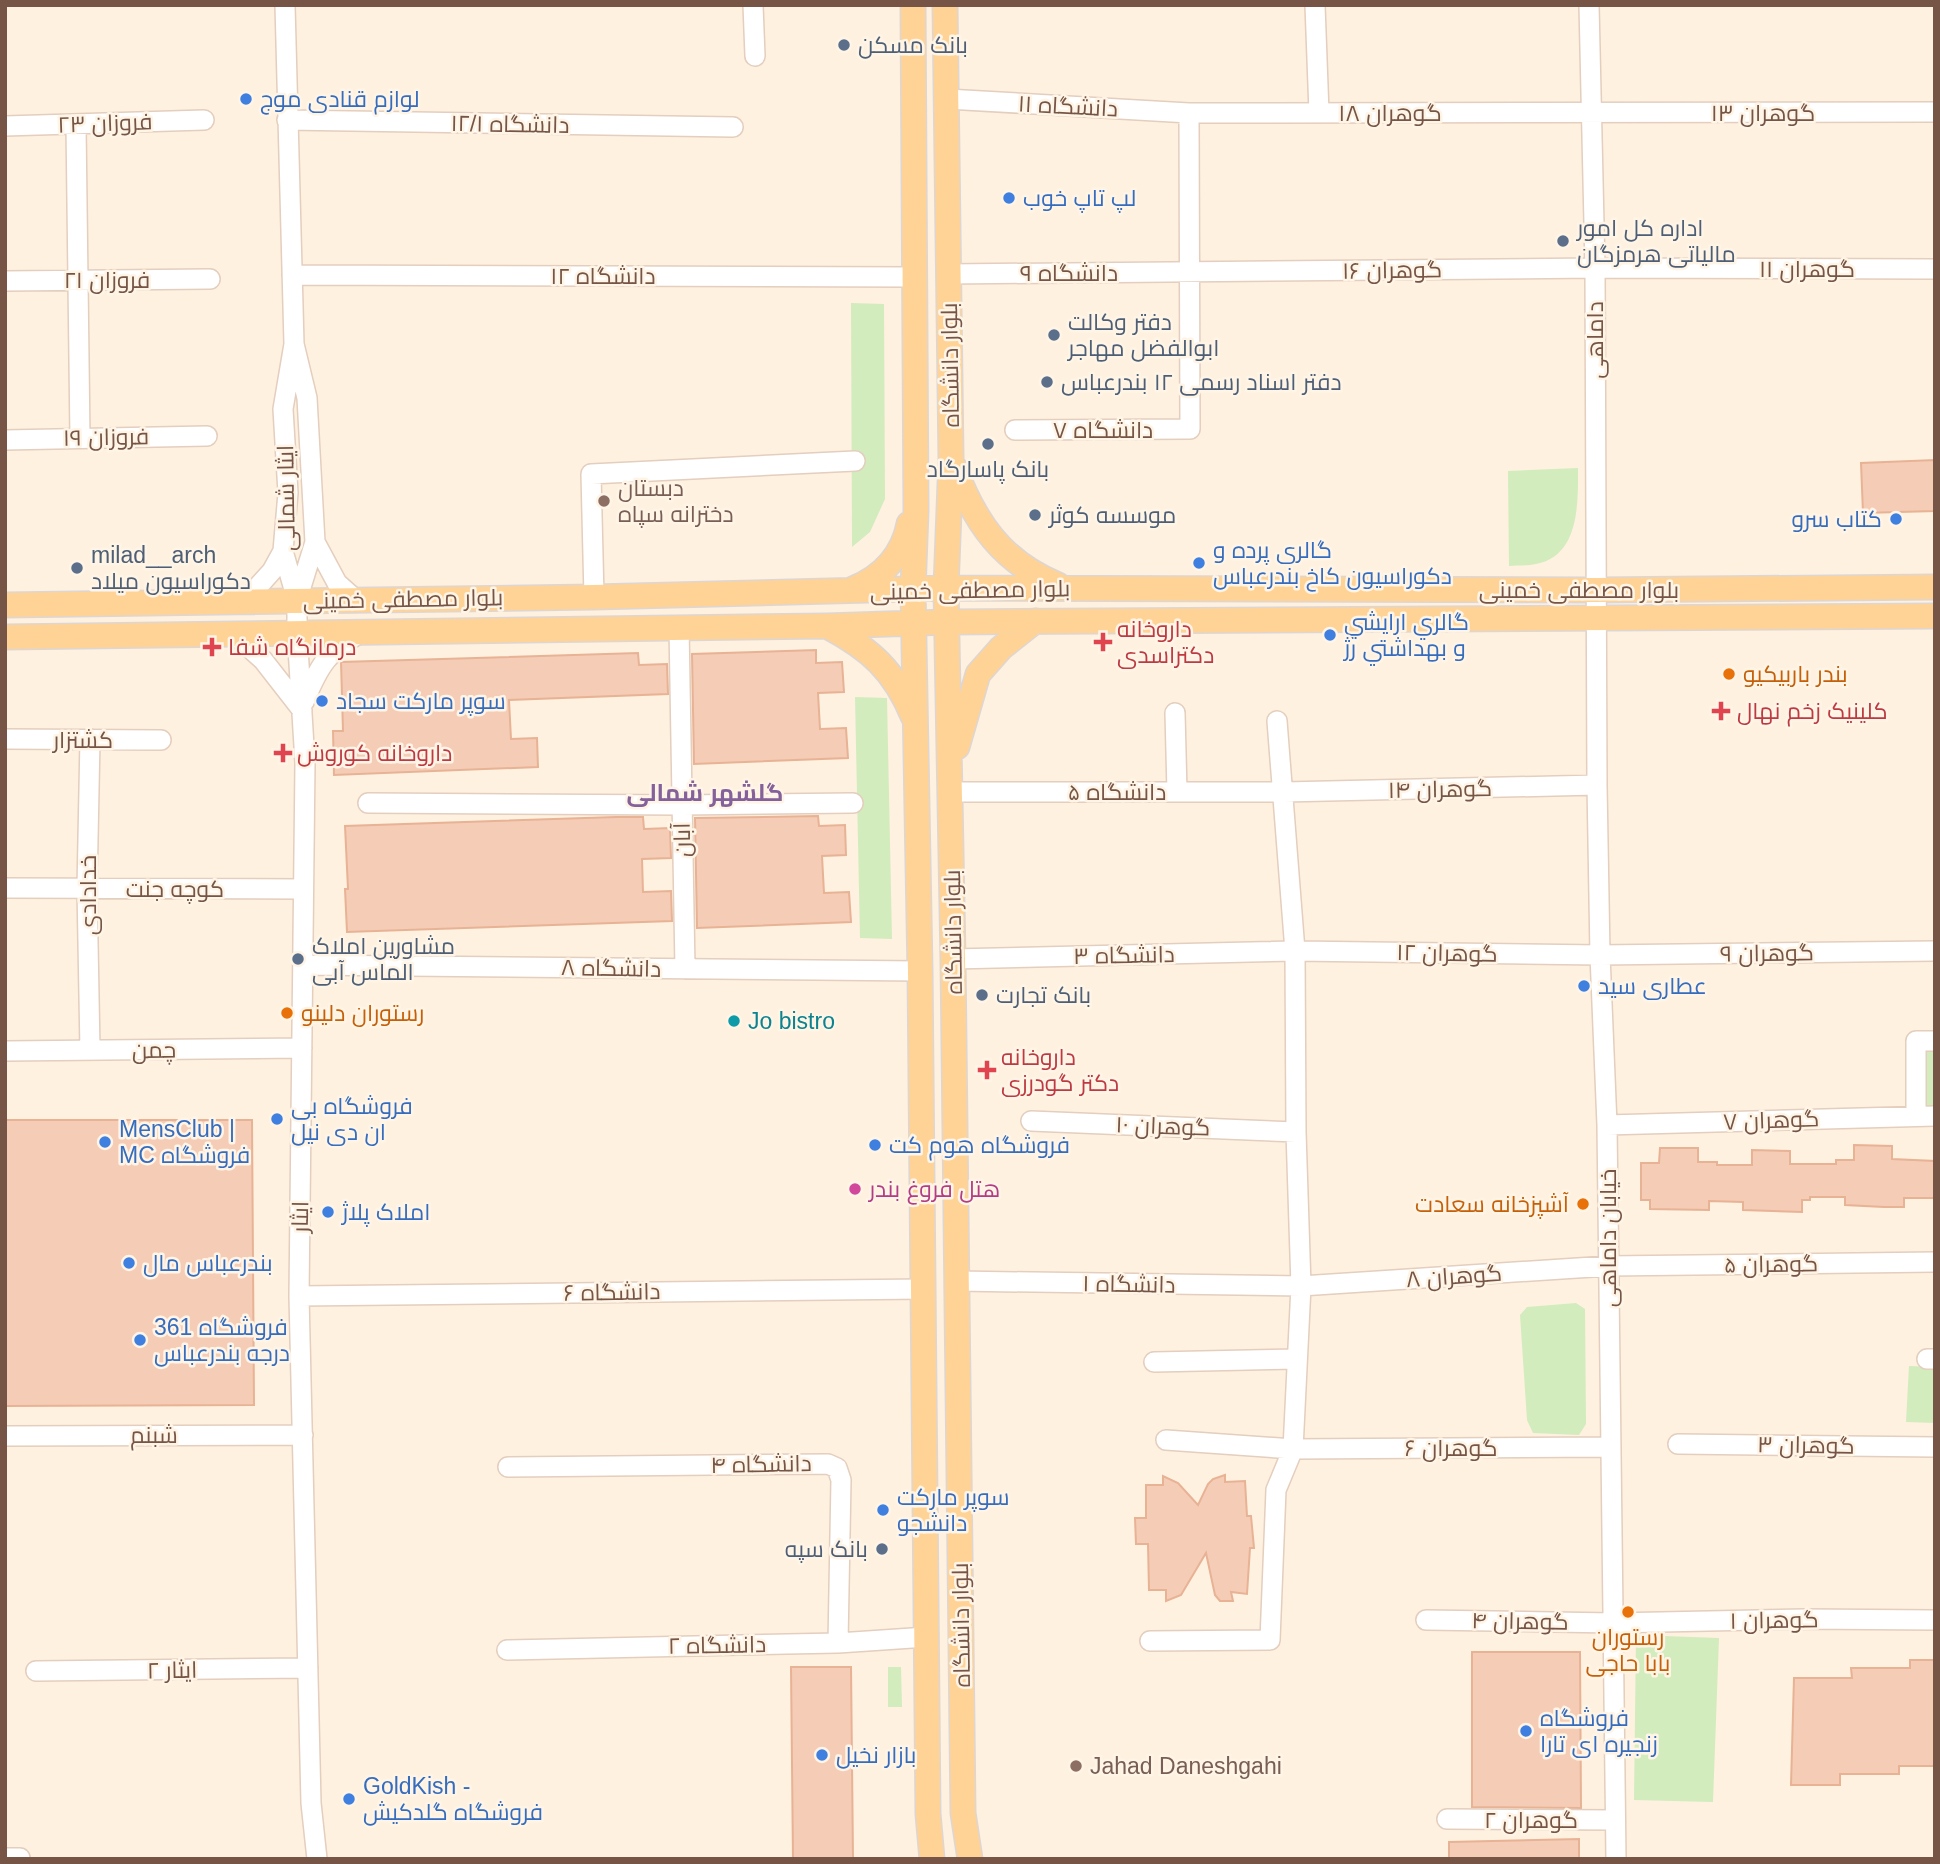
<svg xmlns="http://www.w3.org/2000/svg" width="1940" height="1864" font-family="Arial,Cairo,sans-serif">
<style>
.green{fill:#d2ecbe}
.building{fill:#f5ccb6;stroke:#e8b295;stroke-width:2}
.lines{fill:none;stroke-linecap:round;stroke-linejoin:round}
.minor-casing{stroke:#e4cebe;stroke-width:22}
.major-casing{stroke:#ded6d3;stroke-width:27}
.minor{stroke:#fff;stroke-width:19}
.major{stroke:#ffd395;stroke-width:24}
.service-dot{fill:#5c6f8a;stroke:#fff5e7;stroke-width:2.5}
.shop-dot{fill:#3f7fe0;stroke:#fff5e7;stroke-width:2.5}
.education-dot{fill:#8d6e63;stroke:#fff5e7;stroke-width:2.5}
.health-dot{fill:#e0444e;stroke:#fff5e7;stroke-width:2.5}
.food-dot{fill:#e8710a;stroke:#fff5e7;stroke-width:2.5}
.culture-dot{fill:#0f9aa8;stroke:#fff5e7;stroke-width:2.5}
.hotel-dot{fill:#d1479c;stroke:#fff5e7;stroke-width:2.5}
.labels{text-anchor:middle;stroke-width:5;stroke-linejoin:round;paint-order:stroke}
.service-label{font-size:23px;fill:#4e5e75;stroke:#fff5e7;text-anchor:start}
.shop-label{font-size:23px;fill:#366cbe;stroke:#fff5e7;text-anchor:start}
.street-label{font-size:23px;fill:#765546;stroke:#fff5e7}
.education-label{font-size:23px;fill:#785e54;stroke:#fff5e7;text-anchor:start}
.health-label{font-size:23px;fill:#be3a42;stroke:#fff5e7;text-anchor:start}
.food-label{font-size:23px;fill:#c56008;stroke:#fff5e7;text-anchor:start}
.culture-label{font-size:23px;fill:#0d838f;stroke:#fff5e7;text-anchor:start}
.hotel-label{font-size:23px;fill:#b23c85;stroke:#fff5e7;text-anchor:start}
.neighbourhood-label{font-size:24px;font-weight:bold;fill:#84619a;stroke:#fff5e7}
</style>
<rect width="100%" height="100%" fill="#fef1e0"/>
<path class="green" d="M851,303L884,304L885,499L870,532L852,547Z
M1578,468C1578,502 1580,556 1536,564C1527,566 1517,565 1509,566L1508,471Z
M855,697L887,698L892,939L860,938Z
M1923,1049H1935V1108H1924Z
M1576,1303L1585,1309L1586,1424L1579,1435L1533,1433L1527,1420L1520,1315L1527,1307Z
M1909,1366L1935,1367V1423L1906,1422Z
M1636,1635L1719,1638L1713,1802L1634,1800Z
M888,1667H901L902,1707H888Z"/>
<path class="building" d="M1935,460V511L1863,513L1861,463Z
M816,650V663L842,662L844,692L818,693L820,729L846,728L848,758L694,764L692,654Z
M638,653L639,665L667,664L668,694L509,700L511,739L537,738L538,767L334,775L333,731H343L341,662Z
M818,816L819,826L845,825L846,855L822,856L824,893L849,892L851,922L697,928L695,818Z
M616,817H643L644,829L670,828L671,858L642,859L643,892L671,891L672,921L347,932L345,889H348L345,826Z
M5,1120H252L254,1405L5,1406Z
M1854,1145L1892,1146V1159L1935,1161V1198H1904V1207H1884L1845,1205V1197H1810V1200H1802V1212L1743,1210V1202L1709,1201V1210L1650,1209V1200H1641V1163H1659L1660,1148H1698V1162H1717V1165H1752V1150L1790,1151V1164H1836V1160H1854Z
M1225,1475V1482L1245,1481L1247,1516H1251L1254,1548H1250L1247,1594L1231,1592L1233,1601H1220L1215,1595L1206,1553L1181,1595L1166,1601V1590H1149L1148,1544H1136L1135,1518H1146V1485H1163V1476L1178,1483L1198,1505L1208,1484L1213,1479Z
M1472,1652H1580L1581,1808L1472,1807Z
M1910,1660H1935V1766H1899V1774H1840V1785H1791L1794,1678H1852L1851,1668H1910Z
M791,1667H851L853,1859H793Z
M1579,1839V1859H1449V1842Z"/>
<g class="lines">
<defs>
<path id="minor" d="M285,5L294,344L283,409L288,493L283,551L297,600
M753,5L755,56
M1315,5L1319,113
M1589,5L1595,268L1597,785L1600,955L1607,1125L1616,1859
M947,99L1189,113L1935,112
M287,120L733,127
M76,125L80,438
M5,126L204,120
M949,274L1595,268L1935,269
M292,275L915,277
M5,281L210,279
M294,344L307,398L315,542L297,600V631L305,763L299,1296L311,1803L317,1859
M1015,430L1190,429L1189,113
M5,440L207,436
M315,542L337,583L355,599
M594,597L591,474L855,461
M245,601L272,571L283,551
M679,627L685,969
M233,633L263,660L302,710
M304,702C320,663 327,653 363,631
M1175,713L1177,792
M5,739L161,740
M951,792H1284L1597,785
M368,803L682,805L853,803
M5,888L303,889
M953,959L1295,951L1600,955L1935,951
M303,965L920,971
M90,1050L87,889L90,739
M5,1051L302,1048
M1916,1116V1041H1935
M1031,1121L1296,1132
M1607,1125L1935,1116
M957,1281L1301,1286L1608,1266L1935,1262
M299,1296L924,1289
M1927,1359H1935
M1154,1362L1297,1359
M5,1436L303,1435
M1166,1440L1293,1449L1609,1447
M1678,1444L1935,1447
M508,1467L828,1464L837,1468L841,1480L838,1643
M1426,1620L1613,1623L1804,1619L1935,1620
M1150,1641L1270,1640L1276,1490L1293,1449L1301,1286L1296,1132L1295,951L1277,721
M507,1650L838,1643L927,1637
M36,1671L308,1668
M1447,1819L1615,1820
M5,1858H20"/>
<path id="major" d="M913,5L916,511L913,590L920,971L928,1814L932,1859
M945,5L951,459L946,588L953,959L963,1813L970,1859
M954,467C975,523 1002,562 1058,585
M853,589C882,577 903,555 909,524
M5,605L594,597L946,588L1596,590L1935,587
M827,626C870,649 894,670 913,716
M5,637L827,626L948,622L1935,616
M957,747L978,674L1001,648L1035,621"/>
</defs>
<use href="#minor" class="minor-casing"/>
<use href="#major" class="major-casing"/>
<use href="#minor" class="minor"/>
<use href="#major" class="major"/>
</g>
<g class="service-dot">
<circle cx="844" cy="45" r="7"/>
<circle cx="1563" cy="241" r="7"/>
<circle cx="1054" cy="335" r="7"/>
<circle cx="1047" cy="382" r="7"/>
<circle cx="988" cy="444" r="7"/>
<circle cx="1035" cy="515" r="7"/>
<circle cx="77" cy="568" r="7"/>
<circle cx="298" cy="959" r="7"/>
<circle cx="982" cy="995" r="7"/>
<circle cx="882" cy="1549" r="7"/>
</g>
<g class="shop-dot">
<circle cx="246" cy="99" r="7"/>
<circle cx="1009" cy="198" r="7"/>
<circle cx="1896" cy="519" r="7"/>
<circle cx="1199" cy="563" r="7"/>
<circle cx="1330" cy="635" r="7"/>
<circle cx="322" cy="701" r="7"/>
<circle cx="1584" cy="986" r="7"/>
<circle cx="277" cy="1119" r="7"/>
<circle cx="105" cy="1142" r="7"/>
<circle cx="875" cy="1145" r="7"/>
<circle cx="328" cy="1212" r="7"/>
<circle cx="129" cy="1263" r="7"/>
<circle cx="140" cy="1340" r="7"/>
<circle cx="883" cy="1510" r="7"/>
<circle cx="1526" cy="1731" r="7"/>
<circle cx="822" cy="1755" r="7"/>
<circle cx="349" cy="1799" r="7"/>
</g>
<g class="education-dot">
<circle cx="604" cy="501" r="7"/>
<circle cx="1076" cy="1766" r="7"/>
</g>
<g class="health-dot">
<path d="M1099.5 631.5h7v7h7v7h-7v7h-7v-7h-7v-7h7z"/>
<path d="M208.5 636.5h7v7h7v7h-7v7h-7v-7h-7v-7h7z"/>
<path d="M1717.5 700.5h7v7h7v7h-7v7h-7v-7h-7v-7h7z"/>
<path d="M279.5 742.5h7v7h7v7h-7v7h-7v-7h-7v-7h7z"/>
<path d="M983.5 1059.5h7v7h7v7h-7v7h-7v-7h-7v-7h7z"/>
</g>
<g class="food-dot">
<circle cx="1729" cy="674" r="7"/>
<circle cx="287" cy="1013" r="7"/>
<circle cx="1583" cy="1204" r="7"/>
<circle cx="1628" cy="1612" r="7"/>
</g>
<circle class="culture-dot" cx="734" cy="1021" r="7"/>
<circle class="hotel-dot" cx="855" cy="1189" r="7"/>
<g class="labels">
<g class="service-label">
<text x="858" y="53">بانک مسکن</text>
<text x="1577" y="236">اداره کل امور<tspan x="1577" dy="26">مالیاتی هرمزگان</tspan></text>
<text x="1068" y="330">دفتر وکالت<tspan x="1068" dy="26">ابوالفضل مهاجر</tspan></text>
<text x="1061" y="390">دفتر اسناد رسمی ۱۲ بندرعباس</text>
<text x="988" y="477" text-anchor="middle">بانک پاسارگاد</text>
<text x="1049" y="523">موسسه کوثر</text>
<text x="91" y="563">milad__arch<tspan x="91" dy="26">دکوراسیون میلاد</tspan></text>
<text x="312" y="954">مشاورین املاک<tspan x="312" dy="26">الماس آبی</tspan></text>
<text x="996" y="1003">بانک تجارت</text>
<text x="868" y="1557" text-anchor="end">بانک سپه</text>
</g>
<g class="shop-label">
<text x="260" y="107">لوازم قنادی موج</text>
<text x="1023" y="206">لپ تاپ خوب</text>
<text x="1882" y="527" text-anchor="end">کتاب سرو</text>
<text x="1213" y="558">گالری پرده و<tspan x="1213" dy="26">دکوراسیون کاخ بندرعباس</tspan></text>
<text x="1344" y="630">گالري ارايشي<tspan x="1344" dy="26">و بهداشتي رژ</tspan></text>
<text x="336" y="709">سوپر مارکت سجاد</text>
<text x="1598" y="994">عطاری سید</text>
<text x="291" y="1114">فروشگاه بی<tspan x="291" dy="26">ان دی نیل</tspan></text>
<text x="119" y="1137">MensClub |<tspan x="119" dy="26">MC فروشگاه</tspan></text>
<text x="889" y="1153">فروشگاه هوم کت</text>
<text x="342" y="1220">املاک پلاژ</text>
<text x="143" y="1271">بندرعباس مال</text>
<text x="154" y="1335">فروشگاه 361<tspan x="154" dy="26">درجه بندرعباس</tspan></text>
<text x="897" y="1505">سوپر مارکت<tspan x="897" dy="26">دانشجو</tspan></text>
<text x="1540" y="1726">فروشگاه<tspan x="1540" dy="26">زنجیره ای تارا</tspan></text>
<text x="836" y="1763">بازار نخیل</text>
<text x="363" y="1794">GoldKish -<tspan x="363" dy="26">فروشگاه گلدکیش</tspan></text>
</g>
<g class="street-label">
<text transform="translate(1068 106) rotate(3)" y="8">دانشگاه ۱۱</text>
<text x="1390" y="121">گوهران ۱۸</text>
<text x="1763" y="121">گوهران ۱۳</text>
<text transform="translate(105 123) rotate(-2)" y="8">فروزان ۲۳</text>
<text transform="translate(510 124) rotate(1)" y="8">دانشگاه ۱۲/۱</text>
<text x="1807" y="277">گوهران ۱۱</text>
<text transform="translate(1392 270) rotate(-1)" y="8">گوهران ۱۶</text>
<text x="1069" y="281">دانشگاه ۹</text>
<text x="603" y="284">دانشگاه ۱۲</text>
<text x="107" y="288">فروزان ۲۱</text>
<text transform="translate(1595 340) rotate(-90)" y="8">داماهی</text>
<text transform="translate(950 365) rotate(-91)" y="8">بلوار دانشگاه</text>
<text x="1103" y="438">دانشگاه ۷</text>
<text transform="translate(106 437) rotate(-1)" y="8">فروزان ۱۹</text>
<text transform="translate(286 498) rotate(-91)" y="8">ایثار شمالی</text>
<text transform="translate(970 590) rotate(-1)" y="8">بلوار مصطفی خمینی</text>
<text x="1579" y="598">بلوار مصطفی خمینی</text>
<text transform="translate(403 599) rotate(-1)" y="8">بلوار مصطفی خمینی</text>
<text x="83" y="748">کشتزار</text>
<text transform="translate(1440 789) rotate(-1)" y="8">گوهران ۱۴</text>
<text x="1117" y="800">دانشگاه ۵</text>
<text transform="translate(682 840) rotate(-91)" y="8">آبان</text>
<text x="175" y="897">کوچه جنت</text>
<text transform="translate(88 895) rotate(-90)" y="8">خدادادی</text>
<text transform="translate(953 932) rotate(-91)" y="8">بلوار دانشگاه</text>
<text transform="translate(1447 953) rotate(1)" y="8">گوهران ۱۲</text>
<text transform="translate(1767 953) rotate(-1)" y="8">گوهران ۹</text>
<text transform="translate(1124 955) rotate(-1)" y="8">دانشگاه ۳</text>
<text transform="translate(611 968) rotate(1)" y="8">دانشگاه ۸</text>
<text transform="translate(154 1050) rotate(-1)" y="8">چمن</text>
<text transform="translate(1771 1120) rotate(-2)" y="8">گوهران ۷</text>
<text transform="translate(1163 1126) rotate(2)" y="8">گوهران ۱۰</text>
<text transform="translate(300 1217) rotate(-89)" y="8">ایثار</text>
<text transform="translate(1608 1238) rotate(-90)" y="8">خیابان داماهی</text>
<text transform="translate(1771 1264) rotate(-1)" y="8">گوهران ۵</text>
<text transform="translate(1454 1276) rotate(-4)" y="8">گوهران ۸</text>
<text transform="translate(1129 1284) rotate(1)" y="8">دانشگاه ۱</text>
<text transform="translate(612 1292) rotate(-1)" y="8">دانشگاه ۶</text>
<text x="154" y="1443">شبنم</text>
<text transform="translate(1806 1445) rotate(1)" y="8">گوهران ۳</text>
<text x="1451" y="1456">گوهران ۶</text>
<text transform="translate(761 1464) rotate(-1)" y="8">دانشگاه ۴</text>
<text transform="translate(1774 1620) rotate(-1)" y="8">گوهران ۱</text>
<text transform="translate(1520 1621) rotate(1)" y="8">گوهران ۴</text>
<text transform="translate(961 1625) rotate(-91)" y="8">بلوار دانشگاه</text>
<text transform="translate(717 1645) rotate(-1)" y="8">دانشگاه ۲</text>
<text transform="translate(172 1670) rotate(-1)" y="8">ایثار ۲</text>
<text x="1531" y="1828">گوهران ۲</text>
</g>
<g class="education-label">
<text x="618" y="496">دبستان<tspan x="618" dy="26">دخترانه سپاه</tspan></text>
<text x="1090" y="1774">Jahad Daneshgahi</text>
</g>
<g class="health-label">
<text x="1117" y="637">داروخانه<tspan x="1117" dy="26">دکتراسدی</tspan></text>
<text x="228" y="655">درمانگاه شفا</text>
<text x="1737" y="719">کلینیک زخم نهال</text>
<text x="297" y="761">داروخانه کوروش</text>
<text x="1001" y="1065">داروخانه<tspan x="1001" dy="26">دکتر گودرزی</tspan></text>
</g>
<g class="food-label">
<text x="1743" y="682">بندر باربیکیو</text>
<text x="301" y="1021">رستوران دلینو</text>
<text x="1569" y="1212" text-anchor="end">آشپزخانه سعادت</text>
<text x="1628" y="1645" text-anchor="middle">رستوران<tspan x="1628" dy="26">بابا حاجی</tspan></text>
</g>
<g class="culture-label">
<text x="748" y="1029">Jo bistro</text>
</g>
<g class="hotel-label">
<text x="869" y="1197">هتل فروغ بندر</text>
</g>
<g class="neighbourhood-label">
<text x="705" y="801">گلشهر شمالی</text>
</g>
</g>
<rect width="1940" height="1864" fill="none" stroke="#765546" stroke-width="14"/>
</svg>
